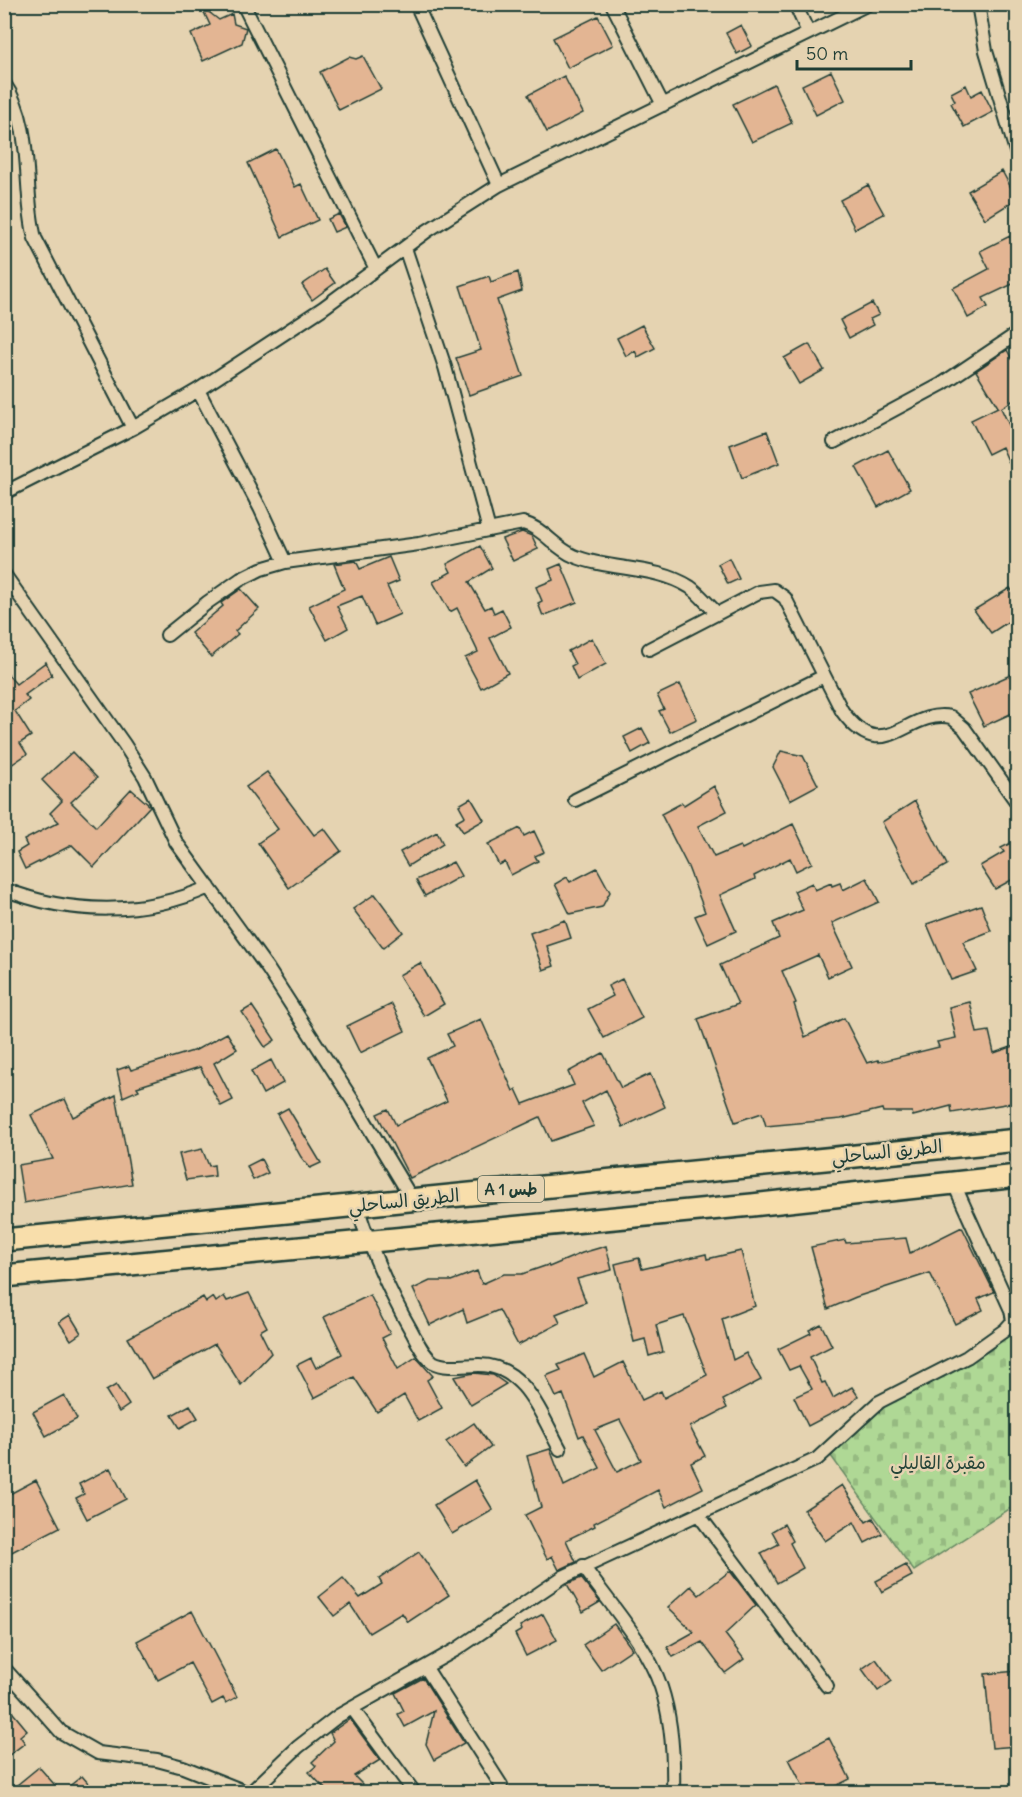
<svg xmlns="http://www.w3.org/2000/svg" width="1022" height="1797" font-family="Delius,'Playpen Sans Arabic',sans-serif">
<style>
.cemetery{fill:url(#cemetery-stones);stroke:#678a64;stroke-width:1.5}
.building{fill:#e3b593;stroke:#1f3d34;stroke-width:1.5;fill-rule:evenodd}
.lines{fill:none;stroke-linecap:round;stroke-linejoin:round}
.minor-casing{stroke:#1f3d34;stroke-width:16}
.trunk-casing{stroke:#1f3d34;stroke-width:26}
.minor{stroke:#e5d3b1;stroke-width:12}
.trunk{stroke:#f8deab;stroke-width:21}
.labels{text-anchor:middle;stroke-width:5;stroke-linejoin:round;paint-order:stroke}
.shield{fill:#e5d3b1;stroke:#5a6a5a;stroke-width:1.5}
.shield-label{font-size:16px;font-weight:bold;fill:#1f3d34}
.street-label{font-size:18px;fill:#1f3d34;stroke:#e5d3b1}
.park-label{font-size:18px;fill:#264539;stroke:#e5d3b1}
</style>
<defs>
<pattern id="cemetery-stones" width="16" height="16" patternUnits="userSpaceOnUse" patternTransform="scale(1.5)"><rect width="16" height="16" fill="#afd895"/><path d="M2 7V4a2 2 0 0 1 4 0v3zM10 15v-3a2 2 0 0 1 4 0v3z" fill="#96ba81"/></pattern>
</defs>
<rect width="100%" height="100%" fill="#e5d3b1"/>
<filter id="ink" filterUnits="userSpaceOnUse"><feTurbulence type="fractalNoise" baseFrequency=".0167" numOctaves="2"/><feDisplacementMap in="SourceGraphic" scale="12" xChannelSelector="R" yChannelSelector="G"/><feConvolveMatrix kernelMatrix="1 2 1 2 8 2 1 2 1" color-interpolation-filters="sRGB"/></filter>
<g filter="url(#ink)">
<path class="cemetery" d="M1017,1320V1504L914,1571L831,1456L879,1407L991,1350Z"/>
<path class="building" d="M201,6L219,20L232,14L234,24L246,28L242,43L203,61L191,34L210,25Z
M598,16L613,45L568,68L553,38Z
M741,25L752,46L737,54L726,33Z
M363,56L381,89L339,110L320,72L349,57L356,59Z
M831,71L845,100L816,115L802,85Z
M564,76L583,113L547,132L528,95Z
M774,84L792,123L752,142L733,104Z
M966,85L971,96L982,90L993,112L964,127L951,103L955,101L951,93Z
M276,149L295,187L301,184L318,220L282,237L248,163Z
M1002,171L1017,199L985,219L968,191Z
M868,185L884,214L855,229L840,200Z
M339,214L346,227L334,232L328,219Z
M1010,236L1017,252V282L983,298L988,307L968,318L953,288L989,269L980,251Z
M325,269L335,283L312,300L302,285Z
M518,272L522,291L497,300L523,376L469,395L456,358L481,350L460,286L489,276L491,282Z
M872,303L879,315L870,319L873,325L849,338L840,320Z
M642,325L655,348L638,357L635,351L626,356L617,338Z
M809,344L824,370L799,384L784,358Z
M1007,350L1017,368V398L1001,408L1017,442V481L1002,447L988,454L971,420L998,407L976,371Z
M767,431L779,463L742,478L730,445Z
M888,450L910,489L878,507L856,467Z
M522,532L532,536L538,549L513,561L502,539Z
M480,546L492,568L469,582L485,609L491,606L494,613L502,609L511,627L490,638L508,673L481,688L465,658L478,652L457,608L450,612L433,582L451,572L447,564Z
M389,557L399,581L387,586L400,614L375,625L362,596L337,606L348,628L327,640L309,606L344,589L334,564L356,561L360,569Z
M729,558L739,579L728,584L718,564Z
M561,564L577,602L543,616L538,603L542,601L536,587L553,580L549,569Z
M1010,588L1017,597V616L991,633L974,610Z
M241,589L259,609L235,631L238,634L211,657L191,633L223,606L221,603Z
M592,638L606,664L577,680L571,666L575,664L568,651Z
M46,662L52,675L25,695L29,700L15,711L31,736L20,743L27,754L11,765L4,756V670L16,684Z
M1017,672V711L984,726L968,694Z
M680,684L697,719L670,732L659,711L664,709L657,695Z
M642,728L650,743L632,753L624,737Z
M781,751L803,756L818,785L790,800L773,767Z
M72,752L97,778L71,802L96,827L131,789L150,806L94,867L72,845L25,869L17,852L27,846L24,840L59,822L50,813L62,801L42,780Z
M267,772L314,835L324,828L341,851L289,888L258,843L278,829L246,787Z
M714,786L727,811L698,826L714,857L740,846L742,849L793,824L812,863L796,871L790,858L754,876L755,879L720,895L736,931L708,944L695,916L705,912L688,867L661,814L682,803L684,805Z
M471,798L484,820L463,832L456,821L465,816L459,805Z
M915,801L947,865L914,884L882,822Z
M520,828L524,836L534,831L544,852L535,856L538,861L511,875L505,862L499,865L488,844Z
M437,832L443,844L408,866L400,852Z
M1017,840V877L995,889L980,866L1004,852L1001,848Z
M453,862L461,876L425,896L416,880Z
M597,868L610,892L602,907L570,914L555,884L567,877L570,882Z
M867,878L879,902L832,923L852,966L828,977L818,955L782,971L796,1003L794,1004L805,1037L844,1018L867,1063L878,1060L879,1062L939,1047L937,1042L956,1038L949,1007L970,1002L977,1033L989,1031L994,1053L1017,1045V1102L952,1113L951,1106L913,1116L912,1112H883L882,1109L841,1119L766,1126L762,1113L735,1122L698,1019L738,1004L720,965L779,938L773,923L803,910L794,891L812,883L815,890L831,883L832,886L840,883L843,890Z
M375,894L403,932L383,948L353,909Z
M981,905L991,931L963,942L977,971L951,980L927,924Z
M565,920L571,938L547,946L554,966L543,970L530,933Z
M420,963L444,1004L424,1016L399,975Z
M622,979L642,1018L604,1038L588,1009L613,996L608,986Z
M392,1004L405,1031L360,1053L347,1026Z
M252,1006L275,1040L265,1047L242,1012Z
M481,1019L513,1091L516,1089L523,1104L574,1085L568,1072L603,1053L621,1088L650,1074L665,1107L623,1127L606,1090L582,1103L594,1126L551,1141L540,1117L410,1178L377,1114L388,1109L396,1125L447,1101L427,1058L453,1046L447,1034Z
M227,1033L237,1049L214,1063L233,1100L221,1106L200,1067L137,1087L139,1090L123,1097L117,1070L129,1066L131,1070L196,1050Z
M271,1060L283,1083L263,1094L251,1071Z
M116,1095L132,1184L24,1203L18,1165L53,1159L31,1115L65,1099L73,1117Z
M288,1108L321,1163L310,1168L301,1157L277,1114Z
M202,1149L209,1166L214,1165L215,1176L186,1180L179,1154Z
M261,1159L268,1173L253,1180L247,1166Z
M962,1227L994,1292L978,1299L983,1310L955,1324L930,1273L856,1297L828,1309L811,1247L845,1240L846,1243L906,1238L910,1253Z
M606,1246L612,1270L577,1279L586,1302L556,1314L560,1323L518,1345L499,1310L467,1323L463,1309L430,1325L413,1289L430,1281H451L477,1271L482,1284L504,1274H522L548,1265L549,1267L582,1253Z
M741,1251L755,1306L722,1319L733,1360L746,1353L761,1380L723,1400L727,1408L690,1427L705,1456L691,1463L703,1488L666,1507L658,1490L594,1523L595,1526L566,1540L576,1562L559,1570L552,1556L547,1559L525,1515L541,1507L527,1456L550,1449L564,1486L600,1468L583,1435L579,1437L563,1394L556,1397L546,1376L561,1370L558,1365L584,1354L594,1377L623,1362L642,1400L661,1391L664,1398L707,1375L684,1316L656,1325L663,1352L649,1356L645,1339L634,1342L615,1264L639,1258L642,1269L706,1254L707,1259ZM620,1420L641,1460L617,1472L595,1430Z
M249,1293L267,1327L260,1331L271,1353L241,1385L215,1344L152,1379L128,1338L203,1297L206,1302L213,1297L216,1302L224,1296L227,1301Z
M370,1295L390,1334L382,1338L398,1369L416,1357L433,1376L427,1380L442,1408L418,1421L404,1395L377,1412L354,1377L314,1398L297,1365L311,1358L316,1368L342,1354L324,1317Z
M70,1315L81,1333L71,1340L59,1322Z
M821,1324L832,1346L810,1357L822,1383L825,1382L833,1398L852,1387L858,1396L852,1403L808,1426L794,1397L812,1389L799,1366L789,1370L778,1349L811,1333L809,1330Z
M474,1373L493,1375L506,1384L471,1405L454,1377Z
M116,1385L129,1405L119,1412L106,1391Z
M64,1395L77,1419L46,1436L33,1412Z
M190,1405L198,1418L180,1428L172,1415Z
M474,1423L491,1447L464,1467L446,1442Z
M110,1468L126,1499L87,1519L76,1498L84,1494L79,1484Z
M36,1480L60,1527L4,1556V1497Z
M475,1480L493,1510L452,1534L434,1505Z
M842,1485L866,1522L873,1518L882,1534L865,1543L854,1522L825,1541L804,1510Z
M784,1524L793,1541L790,1543L803,1568L777,1583L761,1553L779,1544L772,1531Z
M419,1552L449,1595L408,1622L402,1613L369,1633L350,1604L334,1616L319,1597L343,1578L360,1598L382,1584L379,1579Z
M906,1565L912,1576L882,1592L876,1581Z
M730,1571L756,1605L725,1634L744,1659L725,1673L702,1642L673,1657L667,1647L694,1632L668,1607L691,1586L699,1595Z
M581,1578L600,1602L583,1612L567,1584Z
M192,1611L237,1697L226,1703L223,1698L212,1704L190,1663L158,1680L137,1641Z
M543,1614L557,1640L526,1656L515,1634L522,1630L520,1626Z
M614,1624L632,1649L601,1670L583,1645Z
M876,1659L892,1681L878,1691L862,1669Z
M1017,1671V1746L992,1748L985,1674Z
M423,1678L464,1743L434,1760L426,1744L434,1711L405,1727L398,1714L404,1711L395,1693Z
M4,1702L27,1730L20,1736L25,1743L4,1759Z
M350,1719L380,1760L354,1776L362,1784L353,1792H328L309,1772L316,1766L312,1762L334,1741L330,1733Z
M829,1738L850,1779L824,1792H806L789,1759Z
M39,1767L61,1792H24L17,1785Z
M82,1776L96,1792H62Z"/>
<g class="lines">
<defs>
<path id="minor" d="M243,4L376,269
M416,4L499,185
M612,4L663,105
M795,4L808,32
M978,4L986,51L1018,158
M4,83C35,128 22,188 35,238L133,428
M405,248L445,367L489,530
M198,390L260,508L285,562
M834,442L942,384L1018,333
M4,493L133,428L198,390L323,308L427,231L499,185L868,4
M4,574L124,744L145,777L176,842L268,969L353,1101L412,1199
M167,635L208,602L241,579L261,569L285,562L419,544L523,523C543,528 555,548 574,556C610,571 656,565 690,587C700,594 708,605 717,613
M649,649L759,592L774,590L785,598L842,711C884,769 906,708 951,717L964,728L1018,804
M575,800L824,676
M4,889C69,915 146,916 209,887
M357,1206C371,1251 389,1292 412,1332C418,1343 423,1355 433,1362C446,1369 465,1365 479,1365C525,1365 541,1415 560,1449
M698,1514L827,1686
M583,1566C609,1603 646,1643 661,1687C672,1720 674,1758 673,1792
M4,1668L61,1732L98,1753L157,1760L183,1767L246,1792
M426,1668L501,1785
M352,1708L414,1792
M251,1792L298,1747L338,1716L457,1649L563,1577L817,1459L879,1402L967,1357L1005,1330L1013,1321L1011,1310L954,1184"/>
<path id="trunk" d="M4,1240L1018,1140
M4,1276L752,1205L1018,1176"/>
</defs>
<use href="#minor" class="minor-casing"/>
<use href="#trunk" class="trunk-casing"/>
<use href="#minor" class="minor"/>
<use href="#trunk" class="trunk"/>
</g>
</g>
<g class="labels">
<rect class="shield" x="478" y="1176" width="66" height="26" rx="4.5"/>
<g class="shield-label">
<text x="511" y="1195">A 1 طس</text>
</g>
<g class="street-label">
<text transform="translate(887 1152) rotate(-6)" y="6">الطريق الساحلي</text>
<text transform="translate(404 1201) rotate(-6)" y="6">الطريق الساحلي</text>
</g>
<g class="park-label">
<text x="938" y="1469">مقبرة القاليلي</text>
</g>
</g>
<rect width="1022" height="1797" fill="none" stroke="#e5d3b1" stroke-width="24"/>
<rect x="12" y="12" width="998" height="1773" fill="none" stroke="#1f3d34" stroke-width="2" filter="url(#ink)"/>
<path d="M797 60v9h114v-9" fill="none" stroke="#1f3d34" stroke-width="3"/>
<text x="806" y="60" font-size="18" fill="#1f3d34" stroke="#e5d3b1" stroke-width="4.5" paint-order="stroke">50 m</text>
</svg>
